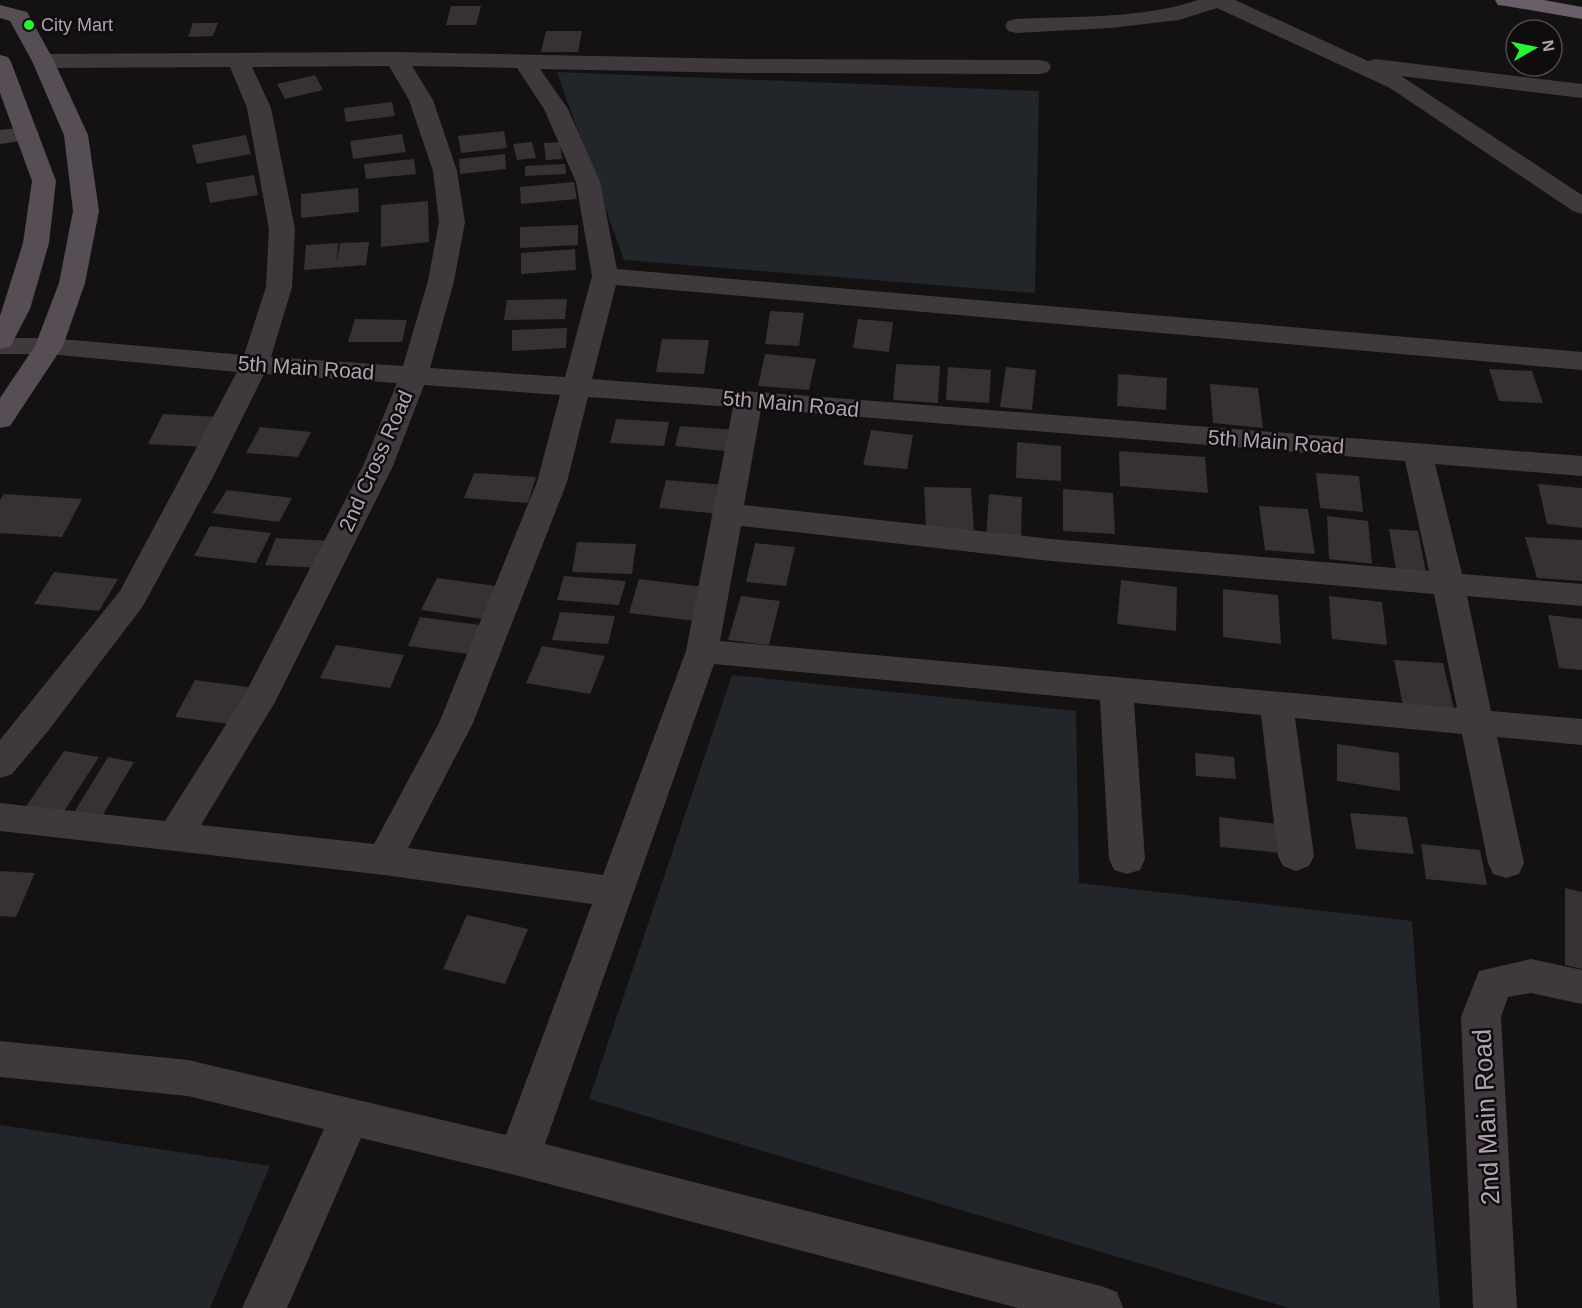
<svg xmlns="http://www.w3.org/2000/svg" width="1582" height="1308" font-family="Arial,sans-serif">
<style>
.green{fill:#22262b}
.building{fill:#353134}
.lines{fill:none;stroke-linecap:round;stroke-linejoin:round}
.minor{fill:#3f393e;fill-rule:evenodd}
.major{fill:#574e55;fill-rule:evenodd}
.highway{fill:#695e68;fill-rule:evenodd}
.poi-dot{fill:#28f434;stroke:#0e0c0d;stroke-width:2}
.labels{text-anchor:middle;stroke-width:5;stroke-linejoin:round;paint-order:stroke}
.far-poi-label{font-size:18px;fill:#b4a2b2;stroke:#0e0c0d;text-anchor:start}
.street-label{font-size:21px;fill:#b4a2b2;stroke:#0e0c0d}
.near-street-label{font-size:26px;fill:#b4a2b2;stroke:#0e0c0d}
</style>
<rect width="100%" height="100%" fill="#131112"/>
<path class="green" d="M557,72L1039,91L1035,293L624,260Z
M732,675L1076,711L1079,883L1412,921L1440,1308H1289L589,1099Z
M0,1125L270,1166L210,1308H0Z"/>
<path class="building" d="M451,6H481L476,25H446Z
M193,23H218L213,36L188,37Z
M546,31H582L578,52H541Z
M315,75L323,90L285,99L277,84Z
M392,102L395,116L346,122L344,108Z
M504,131L507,148L461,153L458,136Z
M402,134L406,152L353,159L350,141Z
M246,135L251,154L197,164L192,145Z
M532,142L536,158L517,160L513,144Z
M560,142L562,159L546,160L544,143Z
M505,154L506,169L460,174L459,159Z
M414,159L416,174L366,179L364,164Z
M565,164L566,174L525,176V166Z
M254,175L258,195L210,203L206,183Z
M574,182L577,199L521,204L520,187Z
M358,188L359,212L301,218V194Z
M428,201L429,242L381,247V205Z
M578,225V245L520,248V227Z
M369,242L366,265L304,270L306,245L338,243L337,263L340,243Z
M575,249L576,270L521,274V253Z
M567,299L565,319L504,320L507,300Z
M770,311L804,313L799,346L765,344Z
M355,319L407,320L402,342H348Z
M858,319L893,322L889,352L853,348Z
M567,328L566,348L512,351V330Z
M662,339L709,340L704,374L656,372Z
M765,354L816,359L809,390L758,386Z
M896,364L940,366L938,403L893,400Z
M948,367L991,370L989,403L946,400Z
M1006,367L1036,370L1032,410L1000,407Z
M1489,369L1532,371L1543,403L1499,401Z
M1118,374L1167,378L1166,410L1117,406Z
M1210,384L1258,388L1263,428L1213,423Z
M163,414L219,417L205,447L148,444Z
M616,419L669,422L664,446L610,443Z
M680,426L738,430L733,452L675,446Z
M260,427L311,432L298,457L246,453Z
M871,430L913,435L907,469L863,465Z
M1017,442L1061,446V481L1016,478Z
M1119,451L1205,457L1208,493L1120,486Z
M474,473L536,477L528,503L464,498Z
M1316,473L1359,476L1363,512L1320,508Z
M666,480L726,485L720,514L659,508Z
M1538,484L1582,488V528L1547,524Z
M924,487L971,488L974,530L926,529Z
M1063,489L1113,493L1115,534L1063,531Z
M227,490L292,498L279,522L212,513Z
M4,494L82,499L62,537L0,533V500Z
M989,494L1022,497L1021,541L986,538Z
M1259,506L1308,509L1315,554L1265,550Z
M1327,516L1368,521L1372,564L1329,559Z
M210,526L271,533L256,563L194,556Z
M1389,529L1418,531L1426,573L1396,570Z
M1525,537L1582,540V581L1537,578Z
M276,538L331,541L321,568L265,565Z
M577,542L636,544L632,574L572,572Z
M755,543L795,547L786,586L746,582Z
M54,572L118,579L99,611L34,604Z
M564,576L626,581L619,605L557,600Z
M437,578L504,587L490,620L421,610Z
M639,579L704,587L695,621L629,613Z
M1121,580L1177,587L1176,631L1117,624Z
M1223,589L1278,595L1281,644L1223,637Z
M741,596L780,601L769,645L728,640Z
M1329,596L1382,602L1387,645L1332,639Z
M560,612L615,616L608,644L552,640Z
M1548,615L1582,619V670L1559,668Z
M420,617L480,625L469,654L408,646Z
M336,645L404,655L390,688L320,678Z
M542,646L605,656L590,694L526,683Z
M1394,660L1443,663L1454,709L1403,706Z
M195,680L255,688L237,725L175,717Z
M1337,744L1399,753L1400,791L1337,781Z
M64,751L99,757L61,816L25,808Z
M1195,753L1234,757L1236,779L1196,776Z
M108,757L134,762L101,818L73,814Z
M1350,813L1407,817L1414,854L1356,849Z
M1219,817L1278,824L1281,853L1220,847Z
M1421,844L1480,850L1487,885L1426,879Z
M0,871L35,873L16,917L0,916Z
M1565,888L1582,892V969L1565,965Z
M467,915L528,929L505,984L443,969Z"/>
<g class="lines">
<path class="minor" d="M1198,0H1235L1368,61L1375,59L1582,84V98L1401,76L1582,195V214L1573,211L1390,88L1217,8L1179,20L1110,28L1016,33L1008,31L1005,26L1008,21L1016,19C1074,16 1143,19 1198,0Z
M396,52L743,59L1040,60L1048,62L1051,67L1048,72L1040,74L743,73L540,69L568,109L600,182L617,269L1582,352V370L616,285L592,379L1582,456V476L1435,464L1462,574L1582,584V606L1467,596L1491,711L1582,719V745L1497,737L1524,863L1519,874L1506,878L1493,874L1488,863L1462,734L1295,718L1314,856L1309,866L1296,871L1283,866L1278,856L1261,715L1134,703L1145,859L1140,870L1127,874L1114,870L1109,859L1100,700L714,664L545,1144L1101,1286L1117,1292L1123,1308H1018L519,1176L361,1138L287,1308H242L324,1129L188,1096L0,1077V1041L188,1060L506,1135L592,904L384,875L0,831V803L165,821L244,696L363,466L397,383L264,374L213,477L143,606L48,731L12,774L0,778V740L120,591L237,372L49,354H0V338H49L244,355L266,287L269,229L247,108L230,67L43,68L35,66L32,61L35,56L43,54ZM389,66L409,100L433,171L439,222L428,281L403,366L271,357L292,287L295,229L271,108L252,67ZM412,66L517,68L544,109L576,182L592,276L565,377L430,368L454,281L465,222L457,171L433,100ZM424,385L560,395L537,482L439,723L374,844L201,825L275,702L393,466ZM588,397L733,407L686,651L603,875L408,848L473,723L567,482ZM761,409L1405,461L1429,571L1051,539L744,505ZM741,526L1051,561L1434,594L1457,708L720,641Z
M27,127L35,129L39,134L35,139L0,144V130Z
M1531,959L1582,970V1004L1531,993L1508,997L1501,1017L1517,1308H1473L1461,1017L1479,971Z"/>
<path class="major" d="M0,5L27,12L54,61L88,135L99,211L85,283L63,346L10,426L0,428V398L35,346L59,283L73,211L64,135L32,61L10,21L0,18Z
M0,55L8,57L11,62L56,181L49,243L30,309L10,347L0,349V316L23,243L32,181L0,93Z"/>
<path class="highway" d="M1495,0H1544L1582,7V19L1506,6L1498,5Z"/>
</g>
<circle class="poi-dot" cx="29" cy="25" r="6"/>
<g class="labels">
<g class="far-poi-label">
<text x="41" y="31">City Mart</text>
</g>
<g class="street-label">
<text transform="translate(306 368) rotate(4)" y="7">5th Main Road</text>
<text transform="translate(791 404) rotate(5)" y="7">5th Main Road</text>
<text transform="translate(1276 442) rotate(4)" y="7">5th Main Road</text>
<text transform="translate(376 461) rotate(-66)" y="7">2nd Cross Road</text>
</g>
<g class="near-street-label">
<text transform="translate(1486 1117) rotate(-93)" y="9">2nd Main Road</text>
</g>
</g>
<g transform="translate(1534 48) rotate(81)"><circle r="28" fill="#0e0c0d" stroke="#50484f" stroke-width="1.5"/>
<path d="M0-4.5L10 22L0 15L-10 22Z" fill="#28f434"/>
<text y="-9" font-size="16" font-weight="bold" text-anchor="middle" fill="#b4a2b2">N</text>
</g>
</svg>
